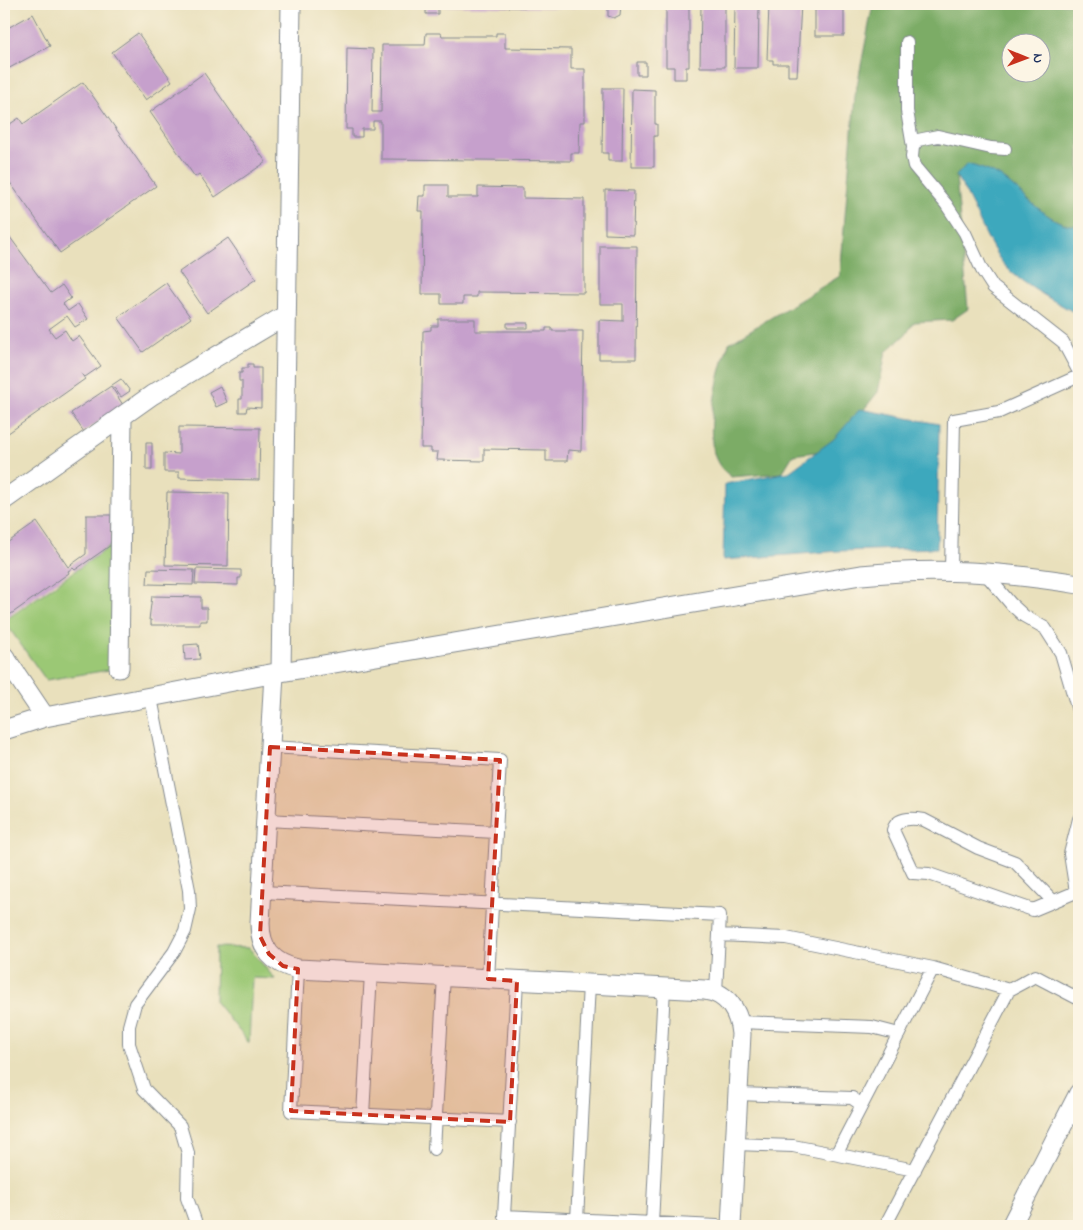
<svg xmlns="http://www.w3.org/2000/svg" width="1083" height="1230" font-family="'Indie Flower',sans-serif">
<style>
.green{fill:#9bc875;stroke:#5b7c6a}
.forest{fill:#7cac66;stroke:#4c6e62;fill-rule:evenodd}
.water{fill:#3da8bd;stroke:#2c6c8e}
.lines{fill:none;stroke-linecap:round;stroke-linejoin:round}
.stream{stroke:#3da8bd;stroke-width:4}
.building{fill:#c6a0cc}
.street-casing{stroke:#82888d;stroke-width:14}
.secondary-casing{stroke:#82888d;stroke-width:21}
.street{stroke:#fff;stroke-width:12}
.secondary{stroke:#fff;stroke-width:19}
.marked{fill:#c8321e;fill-opacity:0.2;stroke:#c8321e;stroke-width:4;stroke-dasharray:10 6;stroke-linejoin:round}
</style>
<rect width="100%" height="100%" fill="#fcf5e5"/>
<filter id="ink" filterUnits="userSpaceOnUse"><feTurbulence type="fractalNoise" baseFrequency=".02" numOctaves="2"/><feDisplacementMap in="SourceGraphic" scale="10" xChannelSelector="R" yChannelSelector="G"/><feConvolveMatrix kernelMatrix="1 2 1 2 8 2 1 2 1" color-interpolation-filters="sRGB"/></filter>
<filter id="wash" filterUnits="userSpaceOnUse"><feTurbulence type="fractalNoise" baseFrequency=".0096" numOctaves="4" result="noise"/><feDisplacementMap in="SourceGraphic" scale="20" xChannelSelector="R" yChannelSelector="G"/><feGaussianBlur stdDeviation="1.12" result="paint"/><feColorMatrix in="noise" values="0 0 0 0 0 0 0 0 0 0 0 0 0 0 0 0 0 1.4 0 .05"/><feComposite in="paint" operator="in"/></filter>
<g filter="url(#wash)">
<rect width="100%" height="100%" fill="#e9e0bc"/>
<path class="green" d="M116,542L115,669L46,680L4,621Z
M216,947L249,948L275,979L252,978L249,1043L215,1001Z"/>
<path class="forest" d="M873,4H1079V225C1051,230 1019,187 997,175C988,170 977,167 967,164L956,176L968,309L952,320L914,322L907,333L886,352L878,392L849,428L822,451L793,455L782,473L731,477C727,473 721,469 718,463C702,437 719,370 729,343L840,276L855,96ZM1010,42H1040V72H1010Z"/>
<path class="water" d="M967,164C977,167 988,170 997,175C1019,187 1051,230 1079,225V320L1077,314C1053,300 1014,281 999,258C982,232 973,202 956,176Z
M860,409L939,424L937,548L840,551L723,560L725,484L789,472L834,439Z"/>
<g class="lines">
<path class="stream" d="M1079,341L1075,343L1079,353"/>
</g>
<g id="blocks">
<path class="building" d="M416,4H575V8L438,6V14H426V6Z
M605,4H621L620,15L614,18L608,16V7H605Z
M666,4H689V67H686V79H674V67H666Z
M701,4H725V67H700Z
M735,4H759L758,68H734Z
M769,4H801L797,76H788V64H773V60H767Z
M815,4H844V36H815Z
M33,14L50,46L4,71V30Z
M138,33L172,81L146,100L112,52Z
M426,33H441L442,36H496V33H505V48L571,49V69H585V122H580L579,153H571V161L381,159V121H373V129H362V137H352V129H346L347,48L373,49L372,112H381L382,45H425Z
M637,62H646V75H637Z
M204,73L266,162L215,197L199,174L195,177L150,112Z
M83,82L156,186L60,253L4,174V128L19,118L23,124Z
M603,88H623L622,161H608V153H602Z
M632,89L655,90V124H657V136H654V167H631Z
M425,185H448V197H478V187L523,188V198L584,199V293L477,292V297H463V304H441V294H422L423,211H418L419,196H425Z
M605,190L634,191L633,235L605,234Z
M4,229L51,293L62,285L71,298L63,304L68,311L78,304L88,319L75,327L67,316L49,329L55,337L65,330L72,341L79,336L101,366L85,377L81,373L85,379L4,436Z
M228,238L256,279L207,313L179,272Z
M600,246H637L636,359H599V320L623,321V304H600Z
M166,283L191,318L143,352L118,317Z
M438,319H475V331H546V328H552V331H583L581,451L568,450L567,461H546V450L484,449V461L437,460L438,452H431V448H421L423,331L431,330V326H438Z
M507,323H528V328H507Z
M248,364H253V368H261V408L247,407L246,412H239V399H242V381H239V373H242V368H248Z
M121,379L130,391L121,397L112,385Z
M111,386L123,405L84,432L71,413Z
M220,386L227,402L216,407L209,392Z
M179,427L260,428L259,480L179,478V472H164V453L179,454Z
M146,443H152V470H146Z
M167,492L229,493L228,566L165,565Z
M86,515H111V545L75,570L73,568L68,571L69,573L4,619V545L37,522L68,567L86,554Z
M148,569L194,570L193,585L147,584Z
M196,569L241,570V578H238V585L195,584Z
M152,596L201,597V608H207V621H200V625H151V620H149Z
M198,644L200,659L185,660L184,645Z"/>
</g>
</g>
<g filter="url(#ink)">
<use href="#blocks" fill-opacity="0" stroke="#82888d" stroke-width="1"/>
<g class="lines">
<defs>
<path id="street" d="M907,42V111L913,147
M1005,149L991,148L938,136L918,140L913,147L912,157L914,166L946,204L965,233L982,270L993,287L1063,342L1079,372
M951,570L954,420L999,412L1079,376
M984,572L1011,604L1024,616L1045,628L1061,653L1079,714
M151,698L189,890L190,909L185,931L174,952L135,1004L129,1026V1044L144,1089L180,1126L188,1153L187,1198L197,1226
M270,747L500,760L488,979
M1079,819L1070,854L1076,892L1079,891
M266,820L496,832
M262,892L720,915L716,992
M1053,901L1015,862L978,848L924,820C913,818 897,817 893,830L913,873L929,874L1033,910L1076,892
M719,935L786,938L933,968L1009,990
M298,969L291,1111L510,1122
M517,981L504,1216L717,1226
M740,1022L872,1027L899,1034
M738,1094L852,1098L862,1105
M363,1115L371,973
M735,1144L793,1146L915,1170
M434,1149L444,976
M837,1153L933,968
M577,1220L589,984
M652,1224L664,988
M885,1226L1009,990L1035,976L1079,999"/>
<path id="secondary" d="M4,500L152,395L286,315
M4,656L45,717
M119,668L122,416
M281,672L291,4
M274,674L260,923C260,949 273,964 298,969L705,990C728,993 739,1012 741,1034L731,1226
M4,730L45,717L281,672L861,575C937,567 1004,572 1079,584
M1011,1226L1079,1093"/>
</defs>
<use href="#street" class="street-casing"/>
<use href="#secondary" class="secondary-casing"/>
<use href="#street" class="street"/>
<use href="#secondary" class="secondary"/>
</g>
</g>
<path class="marked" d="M270,747L500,760L488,979L517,981L510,1122L291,1111L298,969L283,966L269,954L260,936Z"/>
<rect width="1083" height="1230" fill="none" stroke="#fcf5e5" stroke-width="20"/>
<g transform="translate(1026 58) rotate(91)"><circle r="24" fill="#fcf5e5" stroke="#a2a6af"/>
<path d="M0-4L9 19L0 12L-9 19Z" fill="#c8321e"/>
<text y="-8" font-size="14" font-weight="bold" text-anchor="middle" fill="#1b2f5e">N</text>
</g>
</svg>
